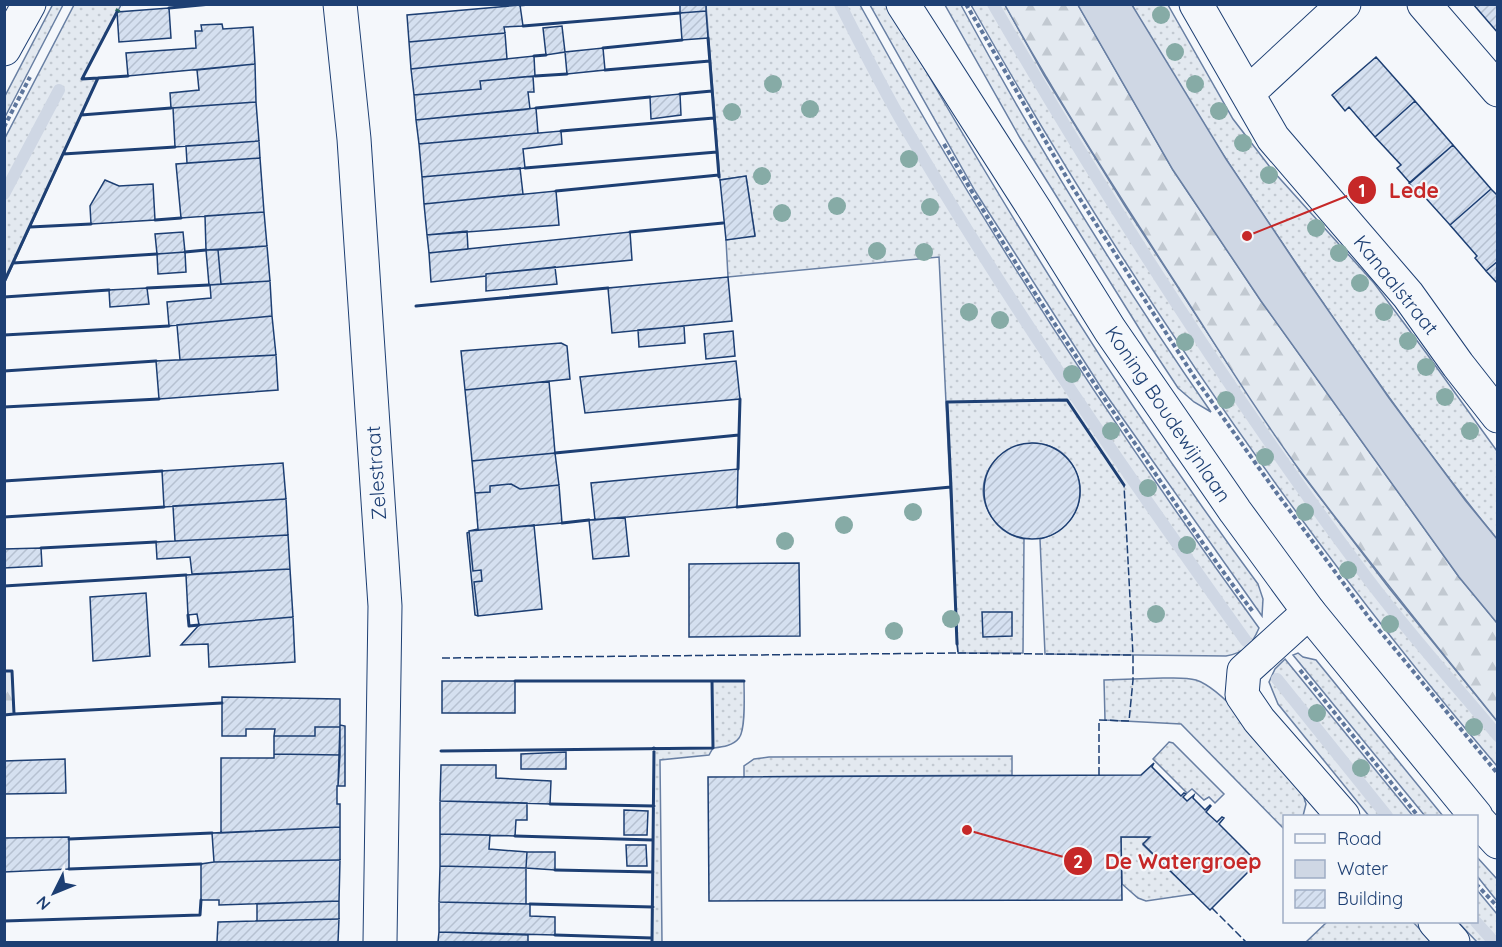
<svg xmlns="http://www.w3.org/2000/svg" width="1502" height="947" font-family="Quicksand,sans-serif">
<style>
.grass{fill:url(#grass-dots);stroke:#687fa3;stroke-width:1.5}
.forest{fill:url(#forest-firs);stroke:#687fa3;stroke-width:1.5}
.water{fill:#cfd7e4;stroke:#687fa3;stroke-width:1.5}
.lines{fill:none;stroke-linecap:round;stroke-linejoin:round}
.stream{stroke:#cfd7e4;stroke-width:12}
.building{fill:url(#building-hatch);stroke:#1d3f73;stroke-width:1.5}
.street-casing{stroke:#1d3f73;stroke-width:35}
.secondary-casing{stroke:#1d3f73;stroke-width:35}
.primary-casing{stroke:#1d3f73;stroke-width:35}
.path{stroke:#5e769c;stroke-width:4;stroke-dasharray:4.5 3;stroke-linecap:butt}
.street{stroke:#f4f7fb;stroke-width:33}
.secondary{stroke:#f4f7fb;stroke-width:33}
.primary{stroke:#f4f7fb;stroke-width:33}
.hedge{stroke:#2c6c60;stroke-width:4.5;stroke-dasharray:3 4.5;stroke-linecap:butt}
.fence{stroke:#1d3f73;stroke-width:1.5;stroke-dasharray:8 3;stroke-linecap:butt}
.wall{stroke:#1d3f73;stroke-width:3}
.tree{fill:#86aba6}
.labels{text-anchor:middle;stroke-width:4.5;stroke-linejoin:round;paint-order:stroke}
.street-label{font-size:20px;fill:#1d3f73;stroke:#f4f7fb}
.leader{fill:none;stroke:#c62828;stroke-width:2}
.callout-dot{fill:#c62828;stroke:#f4f7fb;stroke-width:2}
.mark-label{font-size:18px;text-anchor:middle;font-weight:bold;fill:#fff}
.callout-label{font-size:21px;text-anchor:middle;font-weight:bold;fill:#c62828;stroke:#f4f7fb;stroke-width:4.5;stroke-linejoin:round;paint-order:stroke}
</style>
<defs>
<pattern id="grass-dots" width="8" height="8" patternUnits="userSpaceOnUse" patternTransform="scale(1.5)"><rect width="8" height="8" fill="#e3e9f0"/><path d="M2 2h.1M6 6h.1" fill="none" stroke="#c2c9d1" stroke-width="1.8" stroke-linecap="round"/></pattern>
<pattern id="forest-firs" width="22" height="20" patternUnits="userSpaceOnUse" patternTransform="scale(1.5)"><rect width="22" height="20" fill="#e3e9f0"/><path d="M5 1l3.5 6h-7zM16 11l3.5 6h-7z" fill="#c2c9d1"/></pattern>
<pattern id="building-hatch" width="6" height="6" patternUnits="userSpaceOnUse" patternTransform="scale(1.5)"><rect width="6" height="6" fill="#d5e0f0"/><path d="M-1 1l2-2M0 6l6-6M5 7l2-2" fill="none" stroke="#b6c1d1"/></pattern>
</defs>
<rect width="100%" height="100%" fill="#f4f7fb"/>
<path class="grass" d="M53,4L63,5L5,117V96Z
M74,5H121L82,79L98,78L5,282V138Z
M706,5H860C979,222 1114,428 1259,628C1252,645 1244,653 1226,656L1045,654L1040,539C1069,531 1089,502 1076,472C1049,411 956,458 991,516C998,528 1010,536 1024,539L1023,653H958L939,257L728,277L726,240L755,235L746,176L720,180Z
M870,5H888C1002,205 1121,399 1258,584L1263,599L1262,616L1102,389L975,191Z
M945,5H961C1036,144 1120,281 1211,412L1194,402L1178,388L1147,341L1020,138Z
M971,5H1005L1044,75L1125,206L1224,358L1302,474L1389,588L1497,721V766C1296,531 1123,274 971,5Z
M1132,5H1168L1233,119L1273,171L1374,283L1427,354L1497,451V539C1418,442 1347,339 1277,235C1226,160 1175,84 1132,5Z
M1298,653L1303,657L1316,660L1443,816H1425L1293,655Z
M1285,659L1413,816H1369L1278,704L1269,682L1275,669Z
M1163,678C1173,678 1186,677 1196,680C1229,691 1278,762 1302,791L1306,804L1303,816H1284V829L1181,724L1105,720L1104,680Z
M712,681H744C744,694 746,729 739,738C733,746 722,747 713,748L709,755L660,760L662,942H652L654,748H713Z
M1169,742L1173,743L1224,794L1215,803L1209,797L1204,800L1192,789L1187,793L1153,759Z
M1012,756V775L744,777V766L754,759L769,757Z
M1121,837H1150L1143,845L1194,894L1146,901L1138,898L1122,884Z
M1476,856L1497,879V901L1477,876Z
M1477,890L1497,914V942H1477L1458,922H1476Z
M1327,922H1413L1432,942H1306Z"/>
<path class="forest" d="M1005,5H1078L1173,170L1261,301L1459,577L1497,623V721C1432,640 1366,559 1304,476C1257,413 1216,345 1173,279C1115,189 1057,99 1005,5Z
M4,671H12L14,714L5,715Z"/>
<path class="water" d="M1078,5H1132L1226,159L1303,274L1389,398L1465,500L1497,539V623L1459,577L1261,301L1173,170Z"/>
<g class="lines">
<path class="stream" d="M840,4C863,49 885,94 911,137C1013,311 1129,477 1246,641
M993,4C1106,199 1227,390 1362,571C1404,628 1452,681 1498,736
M4,194L59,90
M1277,679L1387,816
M1476,922L1494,942"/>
</g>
<path class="building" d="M680,4H706V11L680,13Z
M1473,4H1498V33Z
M520,5L523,26L504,27L505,33L409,42L407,15Z
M169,8L171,38L119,42L117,12Z
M706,11L708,38L682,40L680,13Z
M222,24L223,29L253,27L255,64L128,76L126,53L196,48L195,31H202L201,25Z
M562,26L565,52L546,55L543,28Z
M505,33L507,59L411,69L409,42Z
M603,48L605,70L567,74L565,52Z
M534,56L535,76L480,81L481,89L414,95L411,69Z
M1376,57L1415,101L1375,137L1349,107L1345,111L1332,95Z
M255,64L256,102L171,108L170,93L199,90L197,70Z
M533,76L534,92H528L530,109L416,120L414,95L481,89L480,81Z
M680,94L681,115L651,119L650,97Z
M1415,101L1453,145L1410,183L1397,168L1401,165L1375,137Z
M256,102L259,141L175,147L173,108Z
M536,108L538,133L419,144L416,120Z
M561,131L562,144L523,149L525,168L422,177L419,144Z
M259,141L260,158L187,163L186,146Z
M1453,145L1491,189L1450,225L1423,195L1421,197L1409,183Z
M260,158L264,212L181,218L176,164Z
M520,168L523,194L424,204L422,177Z
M746,176L755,236L726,240L720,180Z
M105,180L119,186L153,184L155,220L91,224L90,206Z
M1491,189L1498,196V261L1486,271L1475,258L1477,256L1450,225Z
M556,191L559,225L427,235L424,204Z
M264,212L267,246L206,250L205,216Z
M467,231L468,249L429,253L427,235Z
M183,232L185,252L157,254L155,234Z
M630,232L632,260L486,274V276L431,282L429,253Z
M267,246L270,281L221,284L218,250Z
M206,250H218L221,284L209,285Z
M185,252L186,272L158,274L157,254Z
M1498,261V284L1486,271Z
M555,267L557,284L486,291V274Z
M728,277L732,321L612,333L608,288Z
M270,281L272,316L169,326L167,302L211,298L210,285Z
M147,288L149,304L110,307L109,290Z
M272,316L276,355L180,360L177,325Z
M684,326L685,343L639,347L638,330Z
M733,331L735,356L706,359L704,334Z
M561,343L567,346L570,379L465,390L461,351Z
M276,355L278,390L159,399L156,361Z
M736,361L740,399L585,413L580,377Z
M549,381L555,453L472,461L465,390Z
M984 491a48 48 0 1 1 96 0a48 48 0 1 1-96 0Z
M555,453L559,485L520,489L511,484L490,486V492L475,493L472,461Z
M283,463L286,499L164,507L162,471Z
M738,469L737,507L595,520L591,483Z
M511,484L520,489L559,485L562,523L469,531L478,529L475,493L490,492V486Z
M286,499L288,535L175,541L173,506Z
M625,517L629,556L593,559L589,520Z
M534,525L542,609L478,616L474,582L482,581L481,570L473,571L469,531Z
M469,532L473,571L481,570L482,581L474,582L478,616L475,615L467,533Z
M288,535L290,569L192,574L190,557L157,559L156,542Z
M41,548L42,566L4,568V549Z
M799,563L800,636L689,637V564Z
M290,569L293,617L199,625L197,614L188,615L186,575Z
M146,593L150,656L93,661L90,597Z
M982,612H1012V636L983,637Z
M293,617L295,662L209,667L208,644L181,645L199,625Z
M442,681H515V713H442Z
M222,697L340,699V727H315V736H274L275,729H246V736H222Z
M340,725L345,726V786H337H338Z
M315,727H340V755L274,754V736H315Z
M566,752V769H521V754Z
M274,754L340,755L338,786H337V804H340V827L221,833V758H274Z
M65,759L66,793L4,794V761Z
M1154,763L1152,767L1181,796L1184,793L1186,794L1183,797L1187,801L1194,795L1193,798L1205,810L1210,805L1211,806L1206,812L1217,822L1222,817L1224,818L1219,824L1256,861L1259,858L1260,860L1210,910L1143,844L1150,837H1121L1122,900L709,901L708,777L1141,775Z
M441,765H496V778L551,781L550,804L440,801Z
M440,801L527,803V820H516L515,836L440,834Z
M624,810L648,811L647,835H624Z
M340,827V860L214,862L212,833Z
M440,834L490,835L489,849L527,852L526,868L440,866Z
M69,837V869L4,872V838Z
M626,845H646L647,866H627Z
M527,852H555V870L526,868Z
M340,860L339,901L219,905V900H201V864L214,862Z
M440,866L526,868V904L439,902Z
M339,901V919L257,921V904Z
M439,902L530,904V916L555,917V935L439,932Z
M339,919L338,942H217L218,922Z
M439,932L528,935V942H438Z"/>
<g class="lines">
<defs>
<path id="street" d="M1196,4L1273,138L1408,295L1458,365L1498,416
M1424,4L1498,90
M1248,93L1344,4
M1309,612L1244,671L1242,695L1259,720L1343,816
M1435,922L1453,942"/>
<path id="secondary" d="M340,4L354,139L385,606L380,942"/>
<path id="primary" d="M903,4L1035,210L1110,330L1235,511L1309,612L1476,816
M4,49L29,4
M1476,818L1498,842"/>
</defs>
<use href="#street" class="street-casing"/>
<use href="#secondary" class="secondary-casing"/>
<use href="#primary" class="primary-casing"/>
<path class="path" d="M966,4L1071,185L1195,378L1276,492L1370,619L1498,774
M4,127L30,77
M944,144C1004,248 1070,349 1138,448C1176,504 1213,560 1254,613
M1300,670L1418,816
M1476,884L1498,907"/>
<use href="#street" class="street"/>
<use href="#secondary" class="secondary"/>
<use href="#primary" class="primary"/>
<path class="hedge" d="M117,12L121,4"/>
<path class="fence" d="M958,653L1133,655
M442,658L958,653L957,644
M1099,775V720L1129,721L1133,680V655L1124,485
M1212,908L1246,942"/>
<path class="wall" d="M520,5L531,4
M169,8L211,4
M523,26L680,13
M708,38L719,177
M603,48L682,40
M534,56L546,55
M605,70L710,61
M535,76L567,74
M98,78L128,76
M680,94L712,91
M536,108L650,97
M81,115L171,108
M561,131L714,118
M63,154L175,147
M525,168L717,152
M556,191L719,175
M155,220L181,218
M30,227L91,224
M630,232L723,223
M185,252L206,250
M13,263L157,254
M4,282L98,78L82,79L117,12
M147,288L209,285
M4,297L109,290
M416,306L608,288
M4,335L169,326
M4,371L156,361
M4,407L159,399
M555,453L739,435
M738,469L740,399
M4,481L162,471
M951,487L947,402L1067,400L1124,485
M737,507L951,487L957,644
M4,517L164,507
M562,523L589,520
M41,548L156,542
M4,586L186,575
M188,615L189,626L199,625
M4,671H12L14,714L222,703
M515,681H712
M4,715L14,714
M441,751L713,748L712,681H744
M550,804L654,806
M515,836L653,840
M69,839L212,833
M69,869L201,864
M555,870L653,872
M530,904L653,907
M4,921L200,915L201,900
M555,935L652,938
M652,942L654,748"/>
</g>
<g class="tree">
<circle cx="1161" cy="15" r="9"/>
<circle cx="1175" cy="52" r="9"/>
<circle cx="773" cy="84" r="9"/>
<circle cx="1195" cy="84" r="9"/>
<circle cx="810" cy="109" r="9"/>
<circle cx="1219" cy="111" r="9"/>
<circle cx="732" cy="112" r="9"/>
<circle cx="1243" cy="143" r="9"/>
<circle cx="909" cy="159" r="9"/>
<circle cx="1269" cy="175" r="9"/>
<circle cx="762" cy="176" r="9"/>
<circle cx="837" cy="206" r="9"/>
<circle cx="930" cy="207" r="9"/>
<circle cx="782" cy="213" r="9"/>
<circle cx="1316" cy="228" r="9"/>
<circle cx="877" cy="251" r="9"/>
<circle cx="924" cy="252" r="9"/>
<circle cx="1339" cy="253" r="9"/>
<circle cx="1360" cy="283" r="9"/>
<circle cx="969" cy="312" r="9"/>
<circle cx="1384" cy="312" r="9"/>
<circle cx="1000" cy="320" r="9"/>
<circle cx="1408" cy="341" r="9"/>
<circle cx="1185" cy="342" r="9"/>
<circle cx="1426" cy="367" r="9"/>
<circle cx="1072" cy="374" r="9"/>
<circle cx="1445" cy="397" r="9"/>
<circle cx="1226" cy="400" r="9"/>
<circle cx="1111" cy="431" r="9"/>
<circle cx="1470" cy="431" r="9"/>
<circle cx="1265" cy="457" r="9"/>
<circle cx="1148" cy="488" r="9"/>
<circle cx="913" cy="512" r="9"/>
<circle cx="1305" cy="512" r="9"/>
<circle cx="844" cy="525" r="9"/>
<circle cx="785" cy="541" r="9"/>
<circle cx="1187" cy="545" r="9"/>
<circle cx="1348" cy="570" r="9"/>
<circle cx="1156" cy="614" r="9"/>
<circle cx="951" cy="619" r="9"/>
<circle cx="1390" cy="624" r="9"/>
<circle cx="894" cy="631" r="9"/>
<circle cx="1317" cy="713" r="9"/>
<circle cx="1474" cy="727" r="9"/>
<circle cx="1361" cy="768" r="9"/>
</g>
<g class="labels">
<g class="street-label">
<text transform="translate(1396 285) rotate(51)" y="7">Kanaalstraat</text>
<text transform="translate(1168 414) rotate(56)" y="7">Koning Boudewijnlaan</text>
<text transform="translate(376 473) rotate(-94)" y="7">Zelestraat</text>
</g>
</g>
<path class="leader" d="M1247 236L1362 190M967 830L1078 861"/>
<g class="callout-dot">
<circle cx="1247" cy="236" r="6"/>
<circle cx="967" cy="830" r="6"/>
<circle cx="1362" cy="190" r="15"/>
<circle cx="1078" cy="861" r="15"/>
</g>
<g class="mark-label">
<text x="1362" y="197">1</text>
<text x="1078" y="868">2</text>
</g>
<g class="callout-label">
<text x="1414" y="198">Lede</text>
<text x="1183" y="869">De Watergroep</text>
</g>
<rect width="1502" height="947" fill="none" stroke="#1d3f73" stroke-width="12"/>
<rect x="1283" y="815" width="195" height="108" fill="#f4f7fb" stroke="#9eadc5" stroke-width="1.5"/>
<rect x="1295" y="834" width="30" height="9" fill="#f4f7fb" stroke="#9eadc5" stroke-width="1.5"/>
<text x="1337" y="845" font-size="18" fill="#1d3f73">Road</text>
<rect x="1295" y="860" width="30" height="18" fill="#cfd7e4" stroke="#9eadc5" stroke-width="1.5"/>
<text x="1337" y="875" font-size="18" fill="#1d3f73">Water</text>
<rect x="1295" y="890" width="30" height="18" fill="url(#building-hatch)" stroke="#9eadc5" stroke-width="1.5"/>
<text x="1337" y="905" font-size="18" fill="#1d3f73">Building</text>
<g transform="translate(54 893) rotate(227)" stroke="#f4f7fb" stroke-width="4.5" paint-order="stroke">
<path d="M0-4.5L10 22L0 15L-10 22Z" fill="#1d3f73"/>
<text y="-9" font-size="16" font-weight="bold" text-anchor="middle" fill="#1d3f73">N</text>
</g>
</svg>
